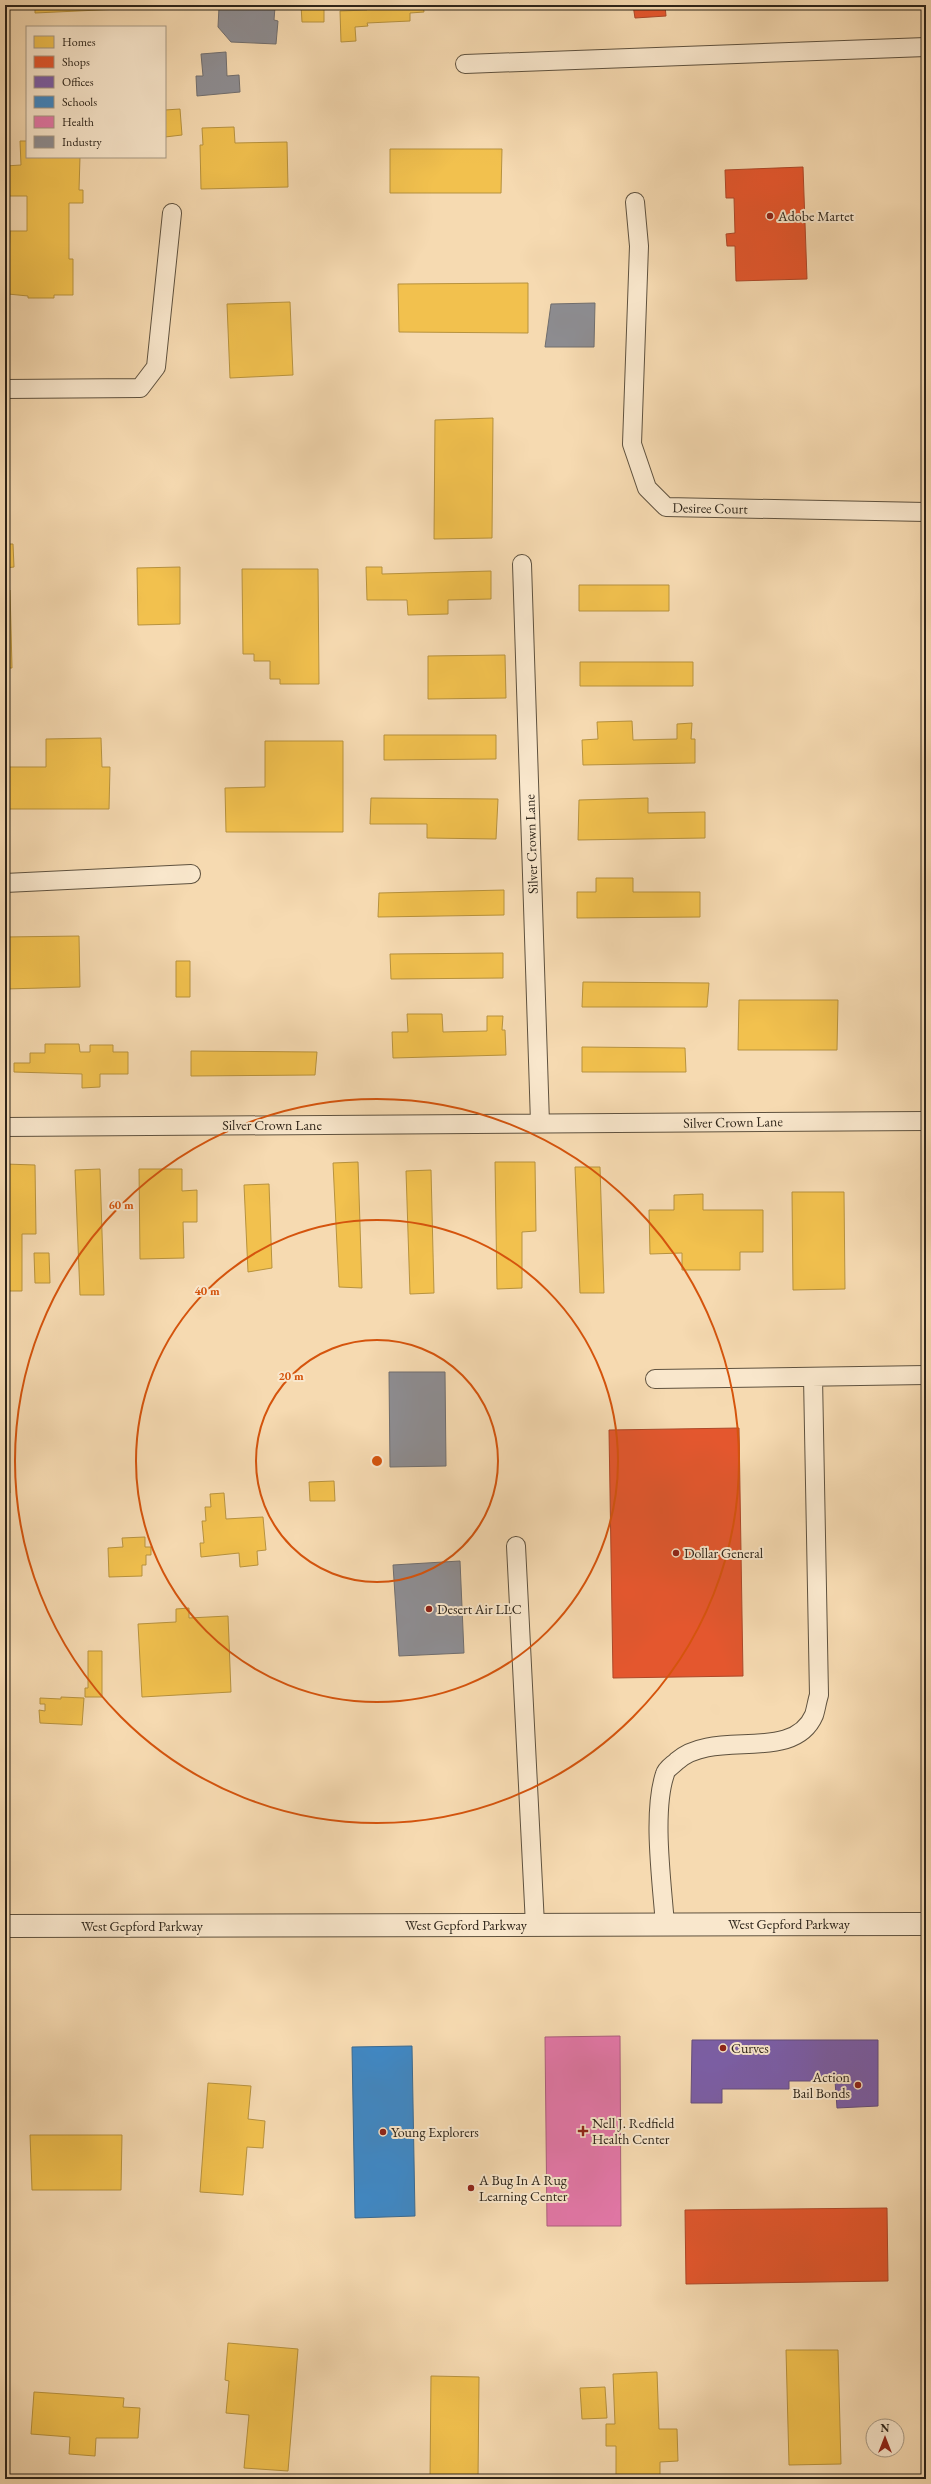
<svg xmlns="http://www.w3.org/2000/svg" width="931" height="2484" font-family="'EB Garamond',serif">
<style>
.homes{fill:#f2c14e;stroke:#b7923e}
.shops{fill:#e4572e;stroke:#ad4828}
.offices{fill:#7b5ea7;stroke:#644d7c}
.schools{fill:#3f88c5;stroke:#3a6a91}
.health{fill:#e377a8;stroke:#ac5e7d}
.industry{fill:#8d8d92;stroke:#706e6e}
.lines{fill:none;stroke-linecap:round;stroke-linejoin:round}
.lane-casing{stroke:#5f523f;stroke-width:20}
.street-casing{stroke:#5f523f;stroke-width:24}
.lane{stroke:#f9e7cc;stroke-width:18}
.street{stroke:#f9e7cc;stroke-width:22}
.ring{fill:none;stroke:#d5540d;stroke-width:2}
.poi-dot{fill:#8f2418;stroke:#f9e7cc;stroke-width:1.5}
.labels{text-anchor:middle;stroke-width:4;stroke-linejoin:round;paint-order:stroke}
.poi-label{font-size:14px;fill:#2d2419;stroke:#f9e7cc;text-anchor:start}
.street-label{font-size:14px;fill:#2d2419;stroke:#f9e7cc}
.centre{fill:#d5540d;stroke:#f9e7cc;stroke-width:2}
.ring-label{font-size:12px;text-anchor:middle;font-weight:bold;fill:#d5540d;stroke:#f9e7cc;stroke-width:4;stroke-linejoin:round;paint-order:stroke}
</style>
<rect width="100%" height="100%" fill="#f6dab1"/>
<filter id="stains"><feTurbulence type="fractalNoise" baseFrequency=".005" numOctaves="4"/><feColorMatrix values="0 0 0 0 .2 0 0 0 0 .09 0 0 0 0 .02 0 0 0 .5 -.17"/></filter>
<radialGradient id="worn" r=".72"><stop offset=".6" stop-color="#630" stop-opacity="0"/><stop offset="1" stop-color="#630" stop-opacity=".3"/></radialGradient>
<path class="homes" d="M35,5H120V9L35,13Z
M301,5H324V22H302Z
M366,5H423L424,12L410,13V21L367,23L368,26L355,27L356,41L341,42L340,11L367,10Z
M180,109L182,135L165,137V110Z
M234,127L235,143L287,142L288,187L201,189L200,145H203L202,128Z
M20,141H27V157H80L79,190H83V203H69V259H73V295H54V298H28V296L8,294L10,231H27V196H5V166L21,165Z
M390,149H502L501,193H390Z
M528,283V333L399,332L398,284Z
M290,302L293,375L230,378L227,304Z
M493,418L492,538L434,539L435,420Z
M5,544H13L14,567L5,568Z
M180,567V624L138,625L137,568Z
M366,567H382V574L491,571V599L448,600V614L408,615L407,600H367Z
M242,569H318L319,684H280V679H270V661H254V654H243Z
M579,585H669V611H579Z
M5,590H10L12,668H5Z
M505,655L506,698L428,699V656Z
M580,662H693V686H580Z
M632,721L633,740L677,739V724L692,723L691,739H695V763L583,765L582,740L598,739L597,722Z
M384,735H496V759L384,760Z
M101,738L102,767H110L109,809H6L5,767H46V739Z
M265,741H343V832H226L225,788L265,787Z
M371,798L498,799L496,839L427,838V824H370Z
M648,798V813L705,812V838L578,840L579,800Z
M596,878H633V892H700V917L577,918V892H596Z
M504,890V915L378,917L379,893Z
M79,936L80,987L5,989V937Z
M503,953V978L391,979L390,954Z
M176,961H190V997H176Z
M583,982L709,983L707,1007H582Z
M739,1000H838L837,1050H738Z
M407,1014H442L443,1032L487,1031V1016H503L502,1030H505L506,1055L393,1058L392,1032H408Z
M45,1044H79L80,1052H90V1045H113V1052H128V1074H100V1087L82,1088V1074L14,1072V1063H30V1053H45Z
M582,1047L685,1048L686,1072H582Z
M191,1051L317,1052L315,1075L191,1076Z
M358,1162L362,1288L339,1287L333,1163Z
M495,1162H535L536,1231L522,1232V1288L497,1289Z
M5,1164L35,1165L36,1234H22V1291H5Z
M575,1167H600L604,1293H580Z
M100,1169L104,1295H80L75,1170Z
M139,1169H182V1191L197,1190V1222H183L184,1258L140,1259Z
M431,1170L434,1293L410,1294L406,1171Z
M269,1184L272,1268L248,1272L244,1185Z
M792,1192H844L845,1289L793,1290Z
M703,1194V1210H763V1252H740V1270H682V1253L650,1254L649,1210H674V1195Z
M34,1253H49L50,1283H35Z
M5,1471H9L10,1493L5,1494L7,1530H5Z
M334,1481L335,1501H310L309,1482Z
M224,1493L226,1519L263,1517L266,1550L257,1551L258,1565L240,1567L239,1553L201,1557L200,1543H204L202,1521H206L205,1507H211L210,1494Z
M145,1537V1547H151V1555H146V1565H142V1576L109,1577L108,1548L123,1547L122,1538Z
M189,1608V1618L228,1616L231,1692L142,1697L138,1624L176,1622V1609Z
M88,1651H102V1697H85V1688H88Z
M61,1697L84,1698L82,1725L40,1723L39,1710L45,1711V1704H40V1698L61,1699Z
M208,2083L251,2086L248,2119L265,2121L263,2148L247,2147L243,2195L200,2192Z
M30,2135H122L121,2190H32Z
M228,2343L298,2349L288,2471L244,2468L249,2415L226,2413L229,2381L225,2380Z
M786,2350H838L841,2464L789,2465Z
M657,2372L659,2429H677L678,2461L660,2462V2479H616V2446H606V2424H615L613,2374Z
M431,2376L479,2377L478,2479H430Z
M605,2387L607,2418L582,2419L580,2388Z
M34,2392L124,2398L123,2407L140,2408L138,2438H96L95,2456L69,2454L70,2437L31,2434Z"/>
<path class="shops" d="M633,5H665L666,16L635,18Z
M803,167L807,279L736,281L735,246H727L726,234L735,233L734,198H726L725,170Z
M739,1428L743,1676L613,1678L609,1430Z
M887,2208L888,2281L686,2284L685,2210Z"/>
<path class="offices" d="M692,2040H878V2106L837,2108L835,2081H789V2089H722V2103H691Z"/>
<path class="schools" d="M412,2046L415,2216L355,2218L352,2047Z"/>
<path class="health" d="M620,2036L621,2226H547L545,2037Z"/>
<path class="industry" d="M236,5H265V7H275L274,20L278,21L276,44L231,42L218,27L219,7H236Z
M226,52L227,76L239,75L240,92L197,96L196,76H203L201,54Z
M595,303L594,347H545L551,304Z
M389,1372H445L446,1466L390,1467Z
M460,1561L464,1653L399,1656L393,1565Z"/>
<g class="lines">
<defs>
<path id="lane" d="M465,64L926,47
M635,202L639,246L632,444L647,488L666,507L926,512
M5,389L140,388L156,367L172,213
M522,564L540,1123
M5,883L191,874
M5,1127L926,1121
M655,1379L926,1375
M516,1546L535,1925
M665,1925C662,1883 652,1812 665,1774C666,1769 673,1765 677,1761C714,1728 793,1764 814,1715C816,1709 817,1701 819,1695L813,1377"/>
<path id="street" d="M5,1926L926,1924"/>
</defs>
<use href="#lane" class="lane-casing"/>
<use href="#street" class="street-casing"/>
<use href="#lane" class="lane"/>
<use href="#street" class="street"/>
</g>
<g class="ring">
<circle cx="377" cy="1461" r="121"/>
<circle cx="377" cy="1461" r="241"/>
<circle cx="377" cy="1461" r="362"/>
</g>
<g class="poi-dot">
<circle cx="770" cy="216" r="4"/>
<circle cx="676" cy="1553" r="4"/>
<circle cx="429" cy="1609" r="4"/>
<circle cx="723" cy="2048" r="4"/>
<circle cx="858" cy="2085" r="4"/>
<path d="M581 2125h4v4h4v4h-4v4h-4v-4h-4v-4h4z"/>
<circle cx="383" cy="2132" r="4"/>
<circle cx="471" cy="2188" r="4"/>
</g>
<g class="labels">
<g class="poi-label">
<text x="778" y="221">Adobe Martet</text>
<text x="684" y="1558">Dollar General</text>
<text x="437" y="1614">Desert Air LLC</text>
<text x="731" y="2053">Curves</text>
<text x="850" y="2082" text-anchor="end">Action<tspan x="850" dy="16">Bail Bonds</tspan></text>
<text x="592" y="2128">Nell J. Redfield<tspan x="592" dy="16">Health Center</tspan></text>
<text x="391" y="2137">Young Explorers</text>
<text x="479" y="2185">A Bug In A Rug<tspan x="479" dy="16">Learning Center</tspan></text>
</g>
<g class="street-label">
<text transform="translate(710 508) rotate(1)" y="5">Desiree Court</text>
<text transform="translate(531 844) rotate(-92)" y="5">Silver Crown Lane</text>
<text transform="translate(733 1122) rotate(-1)" y="5">Silver Crown Lane</text>
<text x="272" y="1130">Silver Crown Lane</text>
<text x="789" y="1929">West Gepford Parkway</text>
<text x="466" y="1930">West Gepford Parkway</text>
<text x="142" y="1931">West Gepford Parkway</text>
</g>
</g>
<circle cx="377" cy="1461" r="6" class="centre"/>
<g class="ring-label">
<text x="121" y="1209">60 m</text>
<text x="207" y="1295">40 m</text>
<text x="291" y="1380">20 m</text>
</g>
<rect width="931" height="2484" fill="none" stroke="#f6dab1" stroke-width="20"/>
<rect x="6" y="6" width="919" height="2472" fill="none" stroke="#2d2419" stroke-width="2"/>
<rect x="10" y="10" width="911" height="2464" fill="none" stroke="#2d2419"/>
<rect x="26" y="26" width="140" height="132" fill="#f9e7cc" stroke="#a79984"/>
<rect x="34" y="36" width="20" height="12" fill="#f2c14e" stroke="#a79984"/>
<text x="62" y="46" font-size="12" fill="#2d2419">Homes</text>
<rect x="34" y="56" width="20" height="12" fill="#e4572e" stroke="#a79984"/>
<text x="62" y="66" font-size="12" fill="#2d2419">Shops</text>
<rect x="34" y="76" width="20" height="12" fill="#7b5ea7" stroke="#a79984"/>
<text x="62" y="86" font-size="12" fill="#2d2419">Offices</text>
<rect x="34" y="96" width="20" height="12" fill="#3f88c5" stroke="#a79984"/>
<text x="62" y="106" font-size="12" fill="#2d2419">Schools</text>
<rect x="34" y="116" width="20" height="12" fill="#e377a8" stroke="#a79984"/>
<text x="62" y="126" font-size="12" fill="#2d2419">Health</text>
<rect x="34" y="136" width="20" height="12" fill="#8d8d92" stroke="#a79984"/>
<text x="62" y="146" font-size="12" fill="#2d2419">Industry</text>
<g transform="translate(885 2438)"><circle r="19" fill="#f9e7cc" stroke="#a79984"/>
<path d="M0-3L7 15L0 10L-7 15Z" fill="#8f2418"/>
<text y="-6" font-size="11" font-weight="bold" text-anchor="middle" fill="#2d2419">N</text>
</g>
<rect width="100%" height="100%" filter="url(#stains)"/>
<rect width="100%" height="100%" fill="url(#worn)"/>
</svg>
